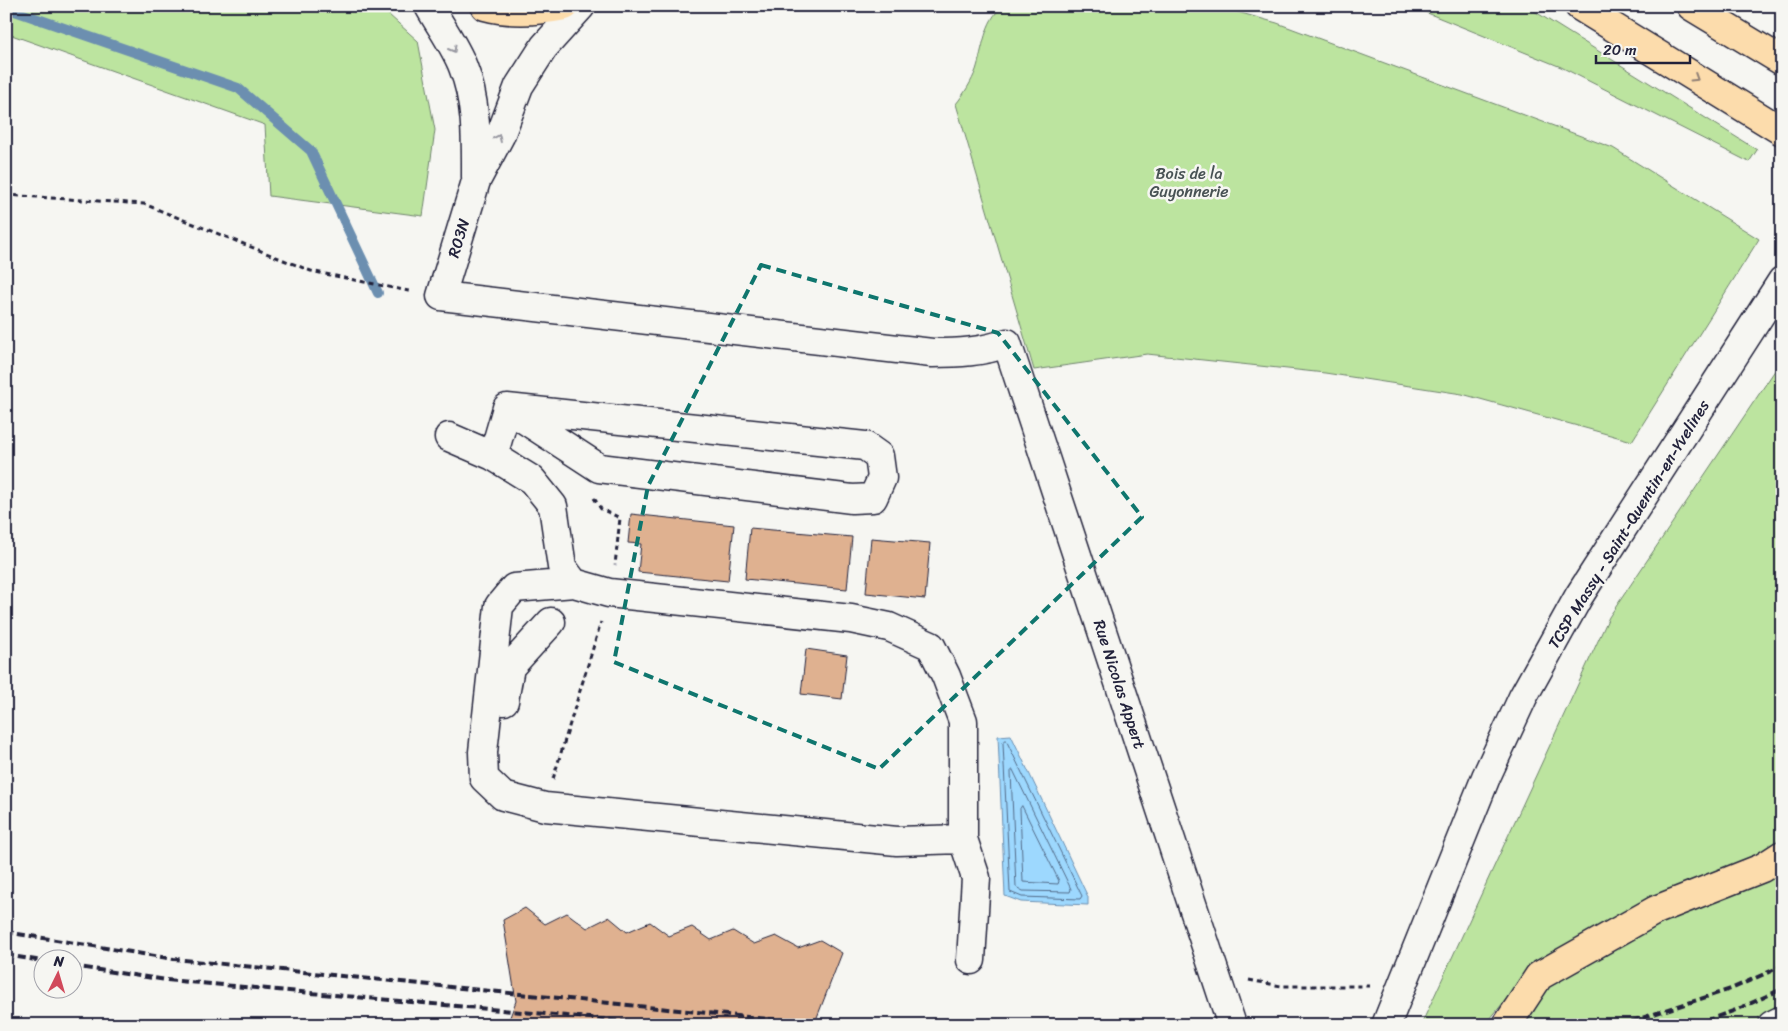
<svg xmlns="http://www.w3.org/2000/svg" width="1788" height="1031" font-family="Sriracha,sans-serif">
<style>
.green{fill:#bce49f;stroke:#6f836d}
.water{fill:#9dd8fe;stroke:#6c8fb0}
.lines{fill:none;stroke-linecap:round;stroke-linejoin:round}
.shore{stroke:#536b89;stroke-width:1}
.stream{stroke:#6c8fb0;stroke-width:10}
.building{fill:#dfb190;stroke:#22223b}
.minor-casing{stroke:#22223b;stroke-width:31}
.major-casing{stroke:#22223b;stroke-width:31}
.highway-casing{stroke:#22223b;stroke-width:31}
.path{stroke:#22223b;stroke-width:3;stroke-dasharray:5 4;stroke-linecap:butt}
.minor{stroke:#f6f6f2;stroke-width:28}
.major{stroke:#fcdcac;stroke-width:28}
.highway{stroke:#fcdcac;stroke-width:28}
.rail{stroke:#22223b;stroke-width:4;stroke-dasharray:8 4;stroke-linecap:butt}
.oneway{stroke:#9797a0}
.oneway2{stroke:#8f7f74}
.marked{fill:none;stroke:#0f766e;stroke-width:4;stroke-dasharray:10 6;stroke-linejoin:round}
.labels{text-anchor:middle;stroke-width:5;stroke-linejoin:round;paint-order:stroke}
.park-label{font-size:16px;fill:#485254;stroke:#f6f6f2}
.street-label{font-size:16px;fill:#22223b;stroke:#f6f6f2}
</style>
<rect width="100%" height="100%" fill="#f6f6f2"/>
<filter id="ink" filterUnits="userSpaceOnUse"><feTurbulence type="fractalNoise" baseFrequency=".02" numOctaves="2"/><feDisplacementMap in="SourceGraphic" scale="10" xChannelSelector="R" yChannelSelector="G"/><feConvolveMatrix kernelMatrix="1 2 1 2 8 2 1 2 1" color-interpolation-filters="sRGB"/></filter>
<g filter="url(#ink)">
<path class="green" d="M6,6H379L418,41L435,130L423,216L269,196L265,125L6,33Z
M1003,6H1216L1277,23L1613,148L1759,239L1632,441L1462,394L1325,373L1147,354L1034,370L956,104C964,94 972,81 976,70C983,49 984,21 1003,6Z
M1410,6H1526L1757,150L1749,162L1561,67Z
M1782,360V846L1530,970L1485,1025H1421L1609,617Z
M1782,860V1025H1504L1543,979Z"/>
<path class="water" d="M1011,735L1088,897V905L1021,902L1005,896L998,736Z"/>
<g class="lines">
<path class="shore" d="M1006,740L1082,896L1080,899L1022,897L1010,892L1003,743Z
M1013,770L1071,889L1070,892L1023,891L1016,887L1011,772Z
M1022,806L1059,881L1058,884L1023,882L1020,809Z"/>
<path class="stream" d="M6,8L238,88L311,151L378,293"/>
</g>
<path class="building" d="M631,514L734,525L728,581L638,572L641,544L628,543Z
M750,528L852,537L847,589L745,579Z
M871,538L930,543L925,599L866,593Z
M806,649L847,655L842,699L801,694Z
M525,908L545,924L567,913L587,928L609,917L627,932L650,922L669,936L692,927L711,940L733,931L754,944L776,936L798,948L820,940L842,953L814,1025H507L516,1001L503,920Z"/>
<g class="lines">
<defs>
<path id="minor" d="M429,6C440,26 455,46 463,67C477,102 476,139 476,177
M581,6L544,47L519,86L500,136L476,181L441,296L932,353C958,353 982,352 1007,343L1232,1025
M449,437L493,456L507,408L865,446L879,456L882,478L873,498L852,499L599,468L507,408
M493,456L532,480L553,506L562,567L574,583L609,593L851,619L889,627L931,646L946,676L963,721V839L976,878L971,960
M574,583L514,588L499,606L483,752L484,778L503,796L545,807L897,841L963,839
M504,701L510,667L551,622
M1386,1025L1486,777L1523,697L1579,596L1782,281
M1772,1025L1782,1020"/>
<path id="major" d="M485,6C511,13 539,11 565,6
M1507,1025L1539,976L1656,910L1762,868L1782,855"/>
<path id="highway" d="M1579,6L1782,131
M1691,6L1782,61"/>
</defs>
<use href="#minor" class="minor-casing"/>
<use href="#major" class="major-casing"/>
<use href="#highway" class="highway-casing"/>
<path class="path" d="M6,195L144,204L311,271L413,292
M1777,252L1782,244
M594,498L601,509L620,518L615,565
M553,779L601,622
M1249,980L1281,986H1370"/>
<use href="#minor" class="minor"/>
<use href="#major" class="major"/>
<use href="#highway" class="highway"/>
<path class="rail" d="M6,932L174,959L826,1025
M6,955L42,961
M72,966L167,980L667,1025
M1620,1025L1731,989L1782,966
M1694,1025L1736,1010L1782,989"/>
</g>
<defs><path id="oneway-chevron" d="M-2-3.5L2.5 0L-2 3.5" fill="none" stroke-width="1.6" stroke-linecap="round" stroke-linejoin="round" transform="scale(1.25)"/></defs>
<g class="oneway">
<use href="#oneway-chevron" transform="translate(453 49) rotate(60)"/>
<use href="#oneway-chevron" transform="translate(498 138) rotate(-65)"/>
</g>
<use class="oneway2" href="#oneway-chevron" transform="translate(1695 78) rotate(32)"/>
</g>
<path class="marked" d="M761,265L998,333L1142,517L879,769L614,662L648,486Z"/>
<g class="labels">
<g class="park-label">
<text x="1189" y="179">Bois de la<tspan x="1189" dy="18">Guyonnerie</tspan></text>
</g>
<g class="street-label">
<text transform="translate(458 238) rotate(-73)" y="6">R03N</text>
<text transform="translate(1628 524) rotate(-58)" y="6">TCSP Massy - Saint-Quentin-en-Yvelines</text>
<text transform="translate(1120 684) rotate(72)" y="6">Rue Nicolas Appert</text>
</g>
</g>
<rect width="1788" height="1031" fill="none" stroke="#f6f6f2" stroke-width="25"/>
<rect x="12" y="12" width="1763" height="1006" fill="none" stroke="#22223b" stroke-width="2" filter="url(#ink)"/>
<g transform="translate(58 974) rotate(5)"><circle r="24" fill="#f6f6f2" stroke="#a1a1a9"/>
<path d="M0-4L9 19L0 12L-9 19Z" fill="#d1495b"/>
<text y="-8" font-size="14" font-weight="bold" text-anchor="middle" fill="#22223b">N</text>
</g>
<path d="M1596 55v8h94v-8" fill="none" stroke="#22223b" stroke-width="2.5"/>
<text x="1603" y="55" font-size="15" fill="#22223b" stroke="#f6f6f2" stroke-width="4" paint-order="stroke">20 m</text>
</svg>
